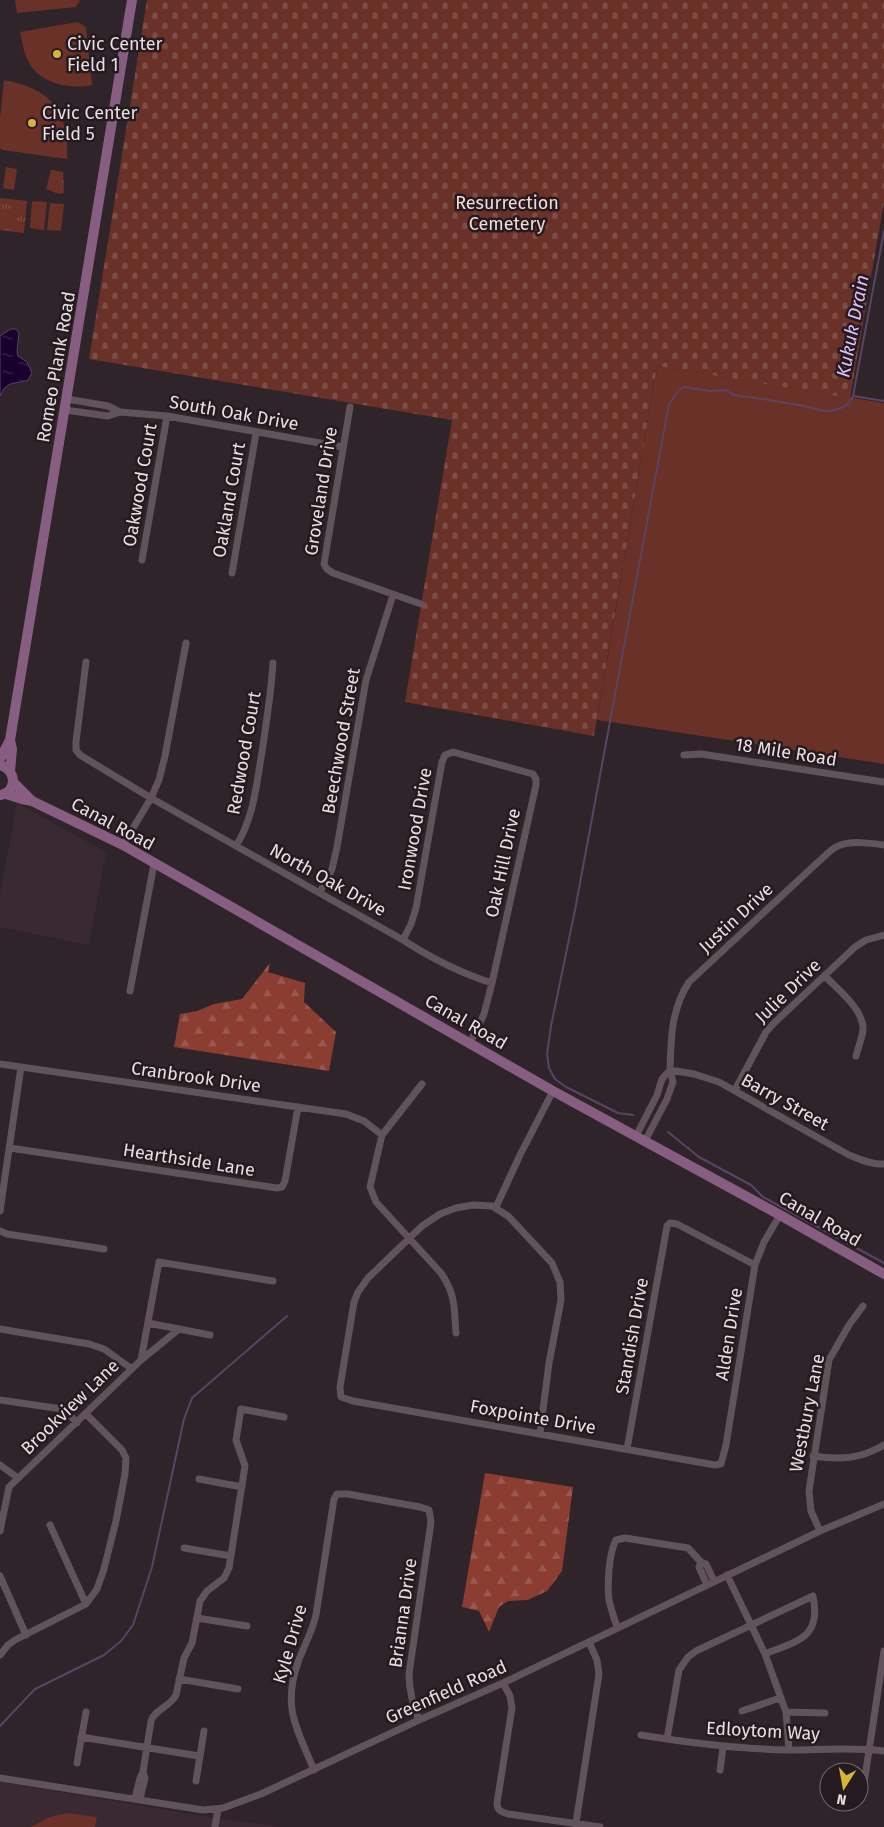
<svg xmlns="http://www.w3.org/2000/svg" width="884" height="1827" font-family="'Fira Sans',sans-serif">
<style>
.built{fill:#3b2932}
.green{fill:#693127}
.forest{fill:url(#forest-firs)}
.cemetery{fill:url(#cemetery-stones)}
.park{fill:url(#park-tufts)}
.water{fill:url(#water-ripples);stroke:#584463}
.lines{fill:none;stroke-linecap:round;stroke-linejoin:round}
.stream{stroke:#584463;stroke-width:2}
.street{stroke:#605359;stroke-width:7}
.secondary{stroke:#875e81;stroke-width:10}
.poi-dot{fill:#d4b535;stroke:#251a1f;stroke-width:2}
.labels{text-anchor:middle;stroke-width:5;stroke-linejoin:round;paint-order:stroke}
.poi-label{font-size:18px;fill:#e7dfe2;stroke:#251a1f;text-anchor:start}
.park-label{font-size:18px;fill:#f3dbd6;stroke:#251a1f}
.street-label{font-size:18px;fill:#e7dfe2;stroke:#251a1f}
.water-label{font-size:19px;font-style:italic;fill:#dbc0f9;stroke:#251a1f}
</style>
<defs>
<pattern id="forest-firs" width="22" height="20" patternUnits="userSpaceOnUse" patternTransform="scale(1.25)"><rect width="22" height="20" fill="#8a3d30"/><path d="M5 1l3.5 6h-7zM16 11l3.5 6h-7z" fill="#9a594e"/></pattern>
<pattern id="cemetery-stones" width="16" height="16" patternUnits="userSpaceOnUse" patternTransform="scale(1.25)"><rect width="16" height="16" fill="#693127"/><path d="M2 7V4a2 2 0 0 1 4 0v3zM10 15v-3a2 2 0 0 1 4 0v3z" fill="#7e4e46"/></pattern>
<pattern id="park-tufts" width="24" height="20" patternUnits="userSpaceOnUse" patternTransform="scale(1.25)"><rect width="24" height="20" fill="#693127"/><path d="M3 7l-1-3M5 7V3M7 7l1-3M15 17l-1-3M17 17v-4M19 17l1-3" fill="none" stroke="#7e4e46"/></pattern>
<pattern id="water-ripples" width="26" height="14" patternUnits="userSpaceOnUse" patternTransform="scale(1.25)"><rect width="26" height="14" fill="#1a012d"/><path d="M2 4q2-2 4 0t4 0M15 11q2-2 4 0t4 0" fill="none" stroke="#3b264b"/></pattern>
</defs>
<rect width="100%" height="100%" fill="#2f2429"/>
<path class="built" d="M17,803L106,852L89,945L0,927V894Z
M0,1782L208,1817L281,1827H0Z"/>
<path class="green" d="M15,0H80L76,7L17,13Z
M77,22L86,27L92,85C68,90 38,83 27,59C23,50 22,41 20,32Z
M4,80C50,88 70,111 67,159L2,150L0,148V118Z
M6,167L17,169L14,190L3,188Z
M32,201L47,202L44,230L30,228Z
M50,203L64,204L61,231L47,230Z
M657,366L884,403V764L597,720Z
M66,1813L97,1817L95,1827H31L47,1818Z"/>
<path class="forest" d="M270,963L268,972L305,983L304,1002L336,1032L329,1071L174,1047L180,1014L197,1011L214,1004L242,999Z
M485,1473L573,1487L562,1571L547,1591L528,1600L508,1601L499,1607L489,1632L479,1611L462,1607Z"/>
<path class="cemetery" d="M147,0H884V202L850,398L657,366L594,736L405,702L452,420L89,359Z"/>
<path class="park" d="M51,170L63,172L64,193L59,194L46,189Z
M0,198L27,201L24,233L0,230Z"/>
<path class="water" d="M11,329H16L19,333L17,351L18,356L27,362L32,373L28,380C15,385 8,379 0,396V336Z"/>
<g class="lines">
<path class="stream" d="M853,396L884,401
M633,1115L618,1113L566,1087L555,1079L549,1068L547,1054L551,1026L575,910L669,404L679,390L684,387L709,391L726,390L734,395C757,398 781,402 804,406C812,407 819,411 827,411C839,410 848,407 853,396L884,231
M668,1132L699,1157L751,1185L763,1197L884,1263
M0,1726L35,1689L104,1655L121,1641L133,1625L152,1567L184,1419L192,1398L287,1316"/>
<path class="street" d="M67,399L108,406L120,412
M350,407L324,564L327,569L333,573L421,604
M65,410L108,416L120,412L167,416L343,447
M142,560L167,416
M232,573L256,433
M86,662L76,742V750L80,755L151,798L403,940C431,958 460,973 492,983
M684,755L701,754L884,782
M123,845L151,798L159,780L165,756L186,643
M884,845C870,843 849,840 836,847C829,851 823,858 817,863L689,982C671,1010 671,1038 670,1070L694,1074L719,1082L849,1155C860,1159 872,1165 884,1164
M236,846C253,819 256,788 261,758C266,726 271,695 273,663
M320,892L332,869L337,847L366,680L393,595
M403,940L411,924L416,908L442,762L445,755L453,752L533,774L536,779V785L492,983L484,1014L470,1043
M825,976C838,990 864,1009 863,1030C862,1038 858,1048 856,1056
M130,991L154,864
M0,1064L346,1114L364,1121L382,1135
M422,1084L382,1135L370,1187L376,1202L441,1273C456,1295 454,1308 456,1333
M735,1090L766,1032L774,1023L855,947L866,940L884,935
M636,1136L657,1095L662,1079L670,1070L673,1082L667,1099L645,1141
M10,1148L277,1188L282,1187L285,1181L298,1107
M496,1207L520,1155L553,1091
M0,1211L21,1067
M0,1231L7,1234L104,1249
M148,1323L210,1335
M0,1329L89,1344L104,1349L132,1369
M141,1360L179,1329
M0,1400L62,1409L68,1413L77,1423
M540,1433L549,1363L561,1300L560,1282L552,1263L508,1216L492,1206L473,1205L456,1208L440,1214L422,1226L368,1278L358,1292L354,1302L340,1387L341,1397L353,1401L715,1465L721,1464L726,1445L755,1265L764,1242L780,1215
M627,1449L667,1226L670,1223L677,1224L755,1265
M813,1456C840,1460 861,1459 884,1445
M0,1465L18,1478
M199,1479L242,1487
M50,1525L86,1604
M0,1531L9,1487L141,1360L159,1262L273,1281
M820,1531L811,1511L809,1491L829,1360L849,1325L863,1306
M184,1548L231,1556
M727,1575L765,1654L786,1712L789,1750
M0,1576L26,1635
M707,1585L699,1567L701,1562L706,1564L714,1581
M197,1618L247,1626
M617,1627C614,1618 611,1609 609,1600C607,1585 609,1552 616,1540L625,1538L688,1548L701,1562
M0,1655L8,1645L15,1640L86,1604L97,1589L104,1569L116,1521L125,1474L126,1458L122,1450L86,1414
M179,1679L238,1689
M503,1683L510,1696L512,1708L497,1803C497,1810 501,1812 508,1814L600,1827
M742,1711L780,1698
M786,1712L825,1713
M641,1735C690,1743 739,1749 789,1750C820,1750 853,1747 884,1751
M81,1737L199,1756
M667,1739L679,1670L688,1657L696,1651L813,1596C822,1638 797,1641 765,1654
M77,1763L86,1712
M314,1770C297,1728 282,1709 298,1662C304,1646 312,1632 316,1615L334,1499L337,1494H348L420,1507L429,1510L431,1522L409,1674C409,1691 413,1704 419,1720
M720,1770L723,1747
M143,1772L151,1721C155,1709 170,1707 176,1695L184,1658L192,1643L200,1601L207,1591L224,1578L229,1568L245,1466L236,1440L241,1409L284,1417
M0,1778L203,1810L223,1808L261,1794L419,1720L503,1683L820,1531L884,1504
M196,1781L204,1731
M862,1797L884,1651
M135,1798L140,1778L143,1772L145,1778L140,1799
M576,1823L599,1674L597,1660L589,1642
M215,1827L218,1809"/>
<path class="secondary" d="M0,759L10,740
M0,765C16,770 18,790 1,795
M10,771L12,749L10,740L132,0
M13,782L32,801
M6,794L22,799L32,801L123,845L553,1091L780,1215L884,1274"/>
</g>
<g class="poi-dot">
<circle cx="57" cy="54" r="5"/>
<circle cx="32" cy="123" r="5"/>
</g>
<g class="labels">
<g class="poi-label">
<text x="67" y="50">Civic Center<tspan x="67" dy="21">Field 1</tspan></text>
<text x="42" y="119">Civic Center<tspan x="42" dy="21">Field 5</tspan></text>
</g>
<g class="park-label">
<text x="507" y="209">Resurrection<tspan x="507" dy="21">Cemetery</tspan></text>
</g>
<g class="street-label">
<text transform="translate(56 367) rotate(-80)" y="6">Romeo Plank Road</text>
<text transform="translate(234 413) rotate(10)" y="6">South Oak Drive</text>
<text transform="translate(140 485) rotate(-80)" y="6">Oakwood Court</text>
<text transform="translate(321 491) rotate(-81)" y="6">Groveland Drive</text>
<text transform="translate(229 500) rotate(-80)" y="6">Oakland Court</text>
<text transform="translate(341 741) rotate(-80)" y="6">Beechwood Street</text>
<text transform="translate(786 752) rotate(9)" y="6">18 Mile Road</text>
<text transform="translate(244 753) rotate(-80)" y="6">Redwood Court</text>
<text transform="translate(113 824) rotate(28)" y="6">Canal Road</text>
<text transform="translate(415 829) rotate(-80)" y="6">Ironwood Drive</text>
<text transform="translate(503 863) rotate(-78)" y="6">Oak Hill Drive</text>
<text transform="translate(328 880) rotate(29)" y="6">North Oak Drive</text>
<text transform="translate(736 918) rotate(-43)" y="6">Justin Drive</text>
<text transform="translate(788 991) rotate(-44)" y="6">Julie Drive</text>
<text transform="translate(466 1022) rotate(30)" y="6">Canal Road</text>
<text transform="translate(196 1077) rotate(8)" y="6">Cranbrook Drive</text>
<text transform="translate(785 1102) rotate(29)" y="6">Barry Street</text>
<text transform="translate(189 1160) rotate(9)" y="6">Hearthside Lane</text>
<text transform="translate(820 1219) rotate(30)" y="6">Canal Road</text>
<text transform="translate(729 1334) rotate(-81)" y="6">Alden Drive</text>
<text transform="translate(632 1336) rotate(-80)" y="6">Standish Drive</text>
<text transform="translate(70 1407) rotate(-44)" y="6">Brookview Lane</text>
<text transform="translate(807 1413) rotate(-79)" y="6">Westbury Lane</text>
<text transform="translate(533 1417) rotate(10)" y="6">Foxpointe Drive</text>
<text transform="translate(403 1613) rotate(-82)" y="6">Brianna Drive</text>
<text transform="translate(290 1644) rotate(-74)" y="6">Kyle Drive</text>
<text transform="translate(446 1692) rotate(-24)" y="6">Greenfield Road</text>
<text transform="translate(763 1731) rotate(3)" y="6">Edloytom Way</text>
</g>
<g class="water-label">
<text transform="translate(852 326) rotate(-79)" y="7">Kukuk Drain</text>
</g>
</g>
<g transform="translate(844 1787) rotate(191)"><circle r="24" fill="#251a1f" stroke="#73696d"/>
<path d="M0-4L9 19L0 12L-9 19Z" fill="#d4b535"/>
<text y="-8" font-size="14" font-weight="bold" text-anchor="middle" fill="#e7dfe2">N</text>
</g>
</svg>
